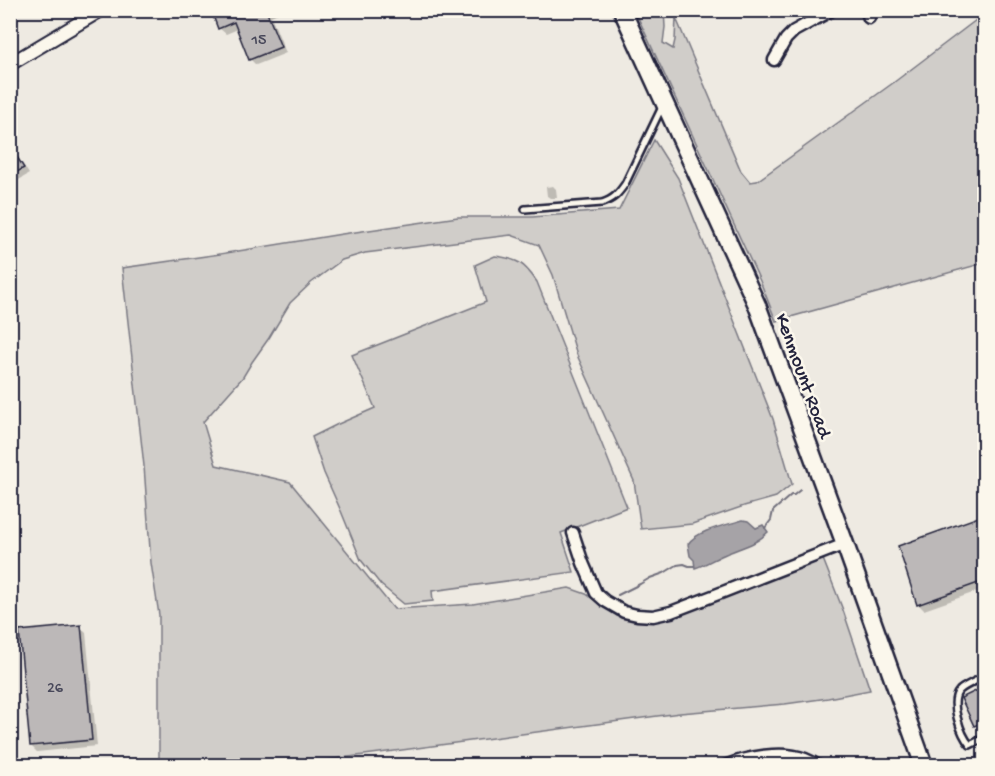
<svg xmlns="http://www.w3.org/2000/svg" width="995" height="776" font-family="'Gochi Hand',sans-serif">
<style>
.green{fill:#d0cdc9;stroke:#797882;stroke-width:1.5}
.water{fill:#a6a3a7;stroke:#716f7c;stroke-width:1.5}
.shadow{fill:#0003}
.lines{fill:none;stroke-linecap:round;stroke-linejoin:round}
.stream{stroke:#716f7c;stroke-width:2}
.building{fill:#bcb8b8;stroke:#22223b;stroke-width:1.5}
.service-casing{stroke:#22223b;stroke-width:10}
.minor-casing{stroke:#22223b;stroke-width:15}
.tertiary-casing{stroke:#22223b;stroke-width:16}
.primary-casing{stroke:#22223b;stroke-width:21}
.service{stroke:#fbf7ec;stroke-width:5}
.minor{stroke:#fbf7ec;stroke-width:10}
.tertiary{stroke:#fbf7ec;stroke-width:12}
.primary{stroke:#fbf7ec;stroke-width:16}
.labels{text-anchor:middle;stroke-width:5;stroke-linejoin:round;paint-order:stroke}
.number-label{font-size:16px;fill:#48485a}
.street-label{font-size:20px;fill:#22223b;stroke:#fbf7ec}
</style>
<rect width="100%" height="100%" fill="#eeeae2"/>
<filter id="ink" filterUnits="userSpaceOnUse"><feTurbulence type="fractalNoise" baseFrequency=".0167" numOctaves="2"/><feDisplacementMap in="SourceGraphic" scale="12" xChannelSelector="R" yChannelSelector="G"/><feConvolveMatrix kernelMatrix="1 2 1 2 8 2 1 2 1" color-interpolation-filters="sRGB"/></filter>
<g filter="url(#ink)">
<path class="green" d="M635,11H664L665,27L663,43L673,49L675,40L676,18L741,171L750,182L757,181L893,83L984,14V263L776,321L760,281Z
M654,140L678,178L773,419L792,484L776,497L744,506L692,524L641,529L634,481L577,355L553,275L539,245L511,235L365,253L342,260L311,283L290,303L269,338L252,362L243,377L203,422L216,465L290,482L394,609L473,604L569,588L586,594L617,616L656,619L693,608L823,559L843,610L870,690L828,698L785,704L680,713L319,761L269,766L159,765V615L151,563L144,466L122,268L220,254L342,234L458,217H532L619,210Z
M495,256C518,259 524,263 537,282L627,507L561,533L574,572L432,591L433,601L404,604L381,585L361,560L341,511L324,473L312,437L336,425L375,408L352,355L486,302L475,265Z"/>
<path class="water" d="M743,520L748,521L756,528L763,525L768,532C755,546 737,548 721,556C712,560 705,565 695,568L694,560L690,556L688,544C697,530 727,525 743,520Z"/>
<path class="shadow" d="M213,10H285L271,16L286,53L256,65L250,59L238,29L226,34L219,28Z
M12,151L18,157L29,174L10,185V152Z
M553,186L556,189L557,198H550L547,196L546,187Z
M984,516V589L924,610L918,604L899,547Z
M80,627L86,633L97,746L37,752L31,746Z
M984,723V730L982,731L977,727Z"/>
<g class="lines">
<path class="stream" d="M765,528L771,520L773,511L791,495H794L800,490
M618,595L640,584L650,578L664,573L677,565L684,564L689,566H694"/>
</g>
<path class="building" d="M211,10H266L281,47L249,60L234,22L218,29Z
M10,146L24,168L10,176Z
M984,515V581L917,605L898,546Z
M81,625L92,740L30,746L19,631Z
M984,687V722L974,726L961,698Z"/>
<g class="lines">
<defs>
<path id="service" d="M525,209L602,203C614,199 618,194 625,184L662,107
M984,677C978,680 963,686 959,691C949,702 961,735 970,745L984,738"/>
<path id="minor" d="M866,10L869,18
M774,60L786,39L794,31L832,10
M573,533L583,563L596,593L605,601L624,612L637,615L653,616L671,612L718,594L845,544
M725,766C746,757 783,750 805,759C810,761 814,763 818,766"/>
<path id="tertiary" d="M10,64L101,10"/>
<path id="primary" d="M622,10L757,305L845,544L924,766"/>
</defs>
<use href="#service" class="service-casing"/>
<use href="#minor" class="minor-casing"/>
<use href="#tertiary" class="tertiary-casing"/>
<use href="#primary" class="primary-casing"/>
<use href="#service" class="service"/>
<use href="#minor" class="minor"/>
<use href="#tertiary" class="tertiary"/>
<use href="#primary" class="primary"/>
</g>
</g>
<g class="labels">
<g class="number-label">
<text x="259" y="44">15</text>
<text x="55" y="692">26</text>
</g>
<g class="street-label">
<text transform="translate(805 375) rotate(70)" y="7">Kenmount Road</text>
</g>
</g>
<rect width="995" height="776" fill="none" stroke="#fbf7ec" stroke-width="36"/>
<rect x="18" y="18" width="959" height="740" fill="none" stroke="#22223b" stroke-width="2" filter="url(#ink)"/>
</svg>
